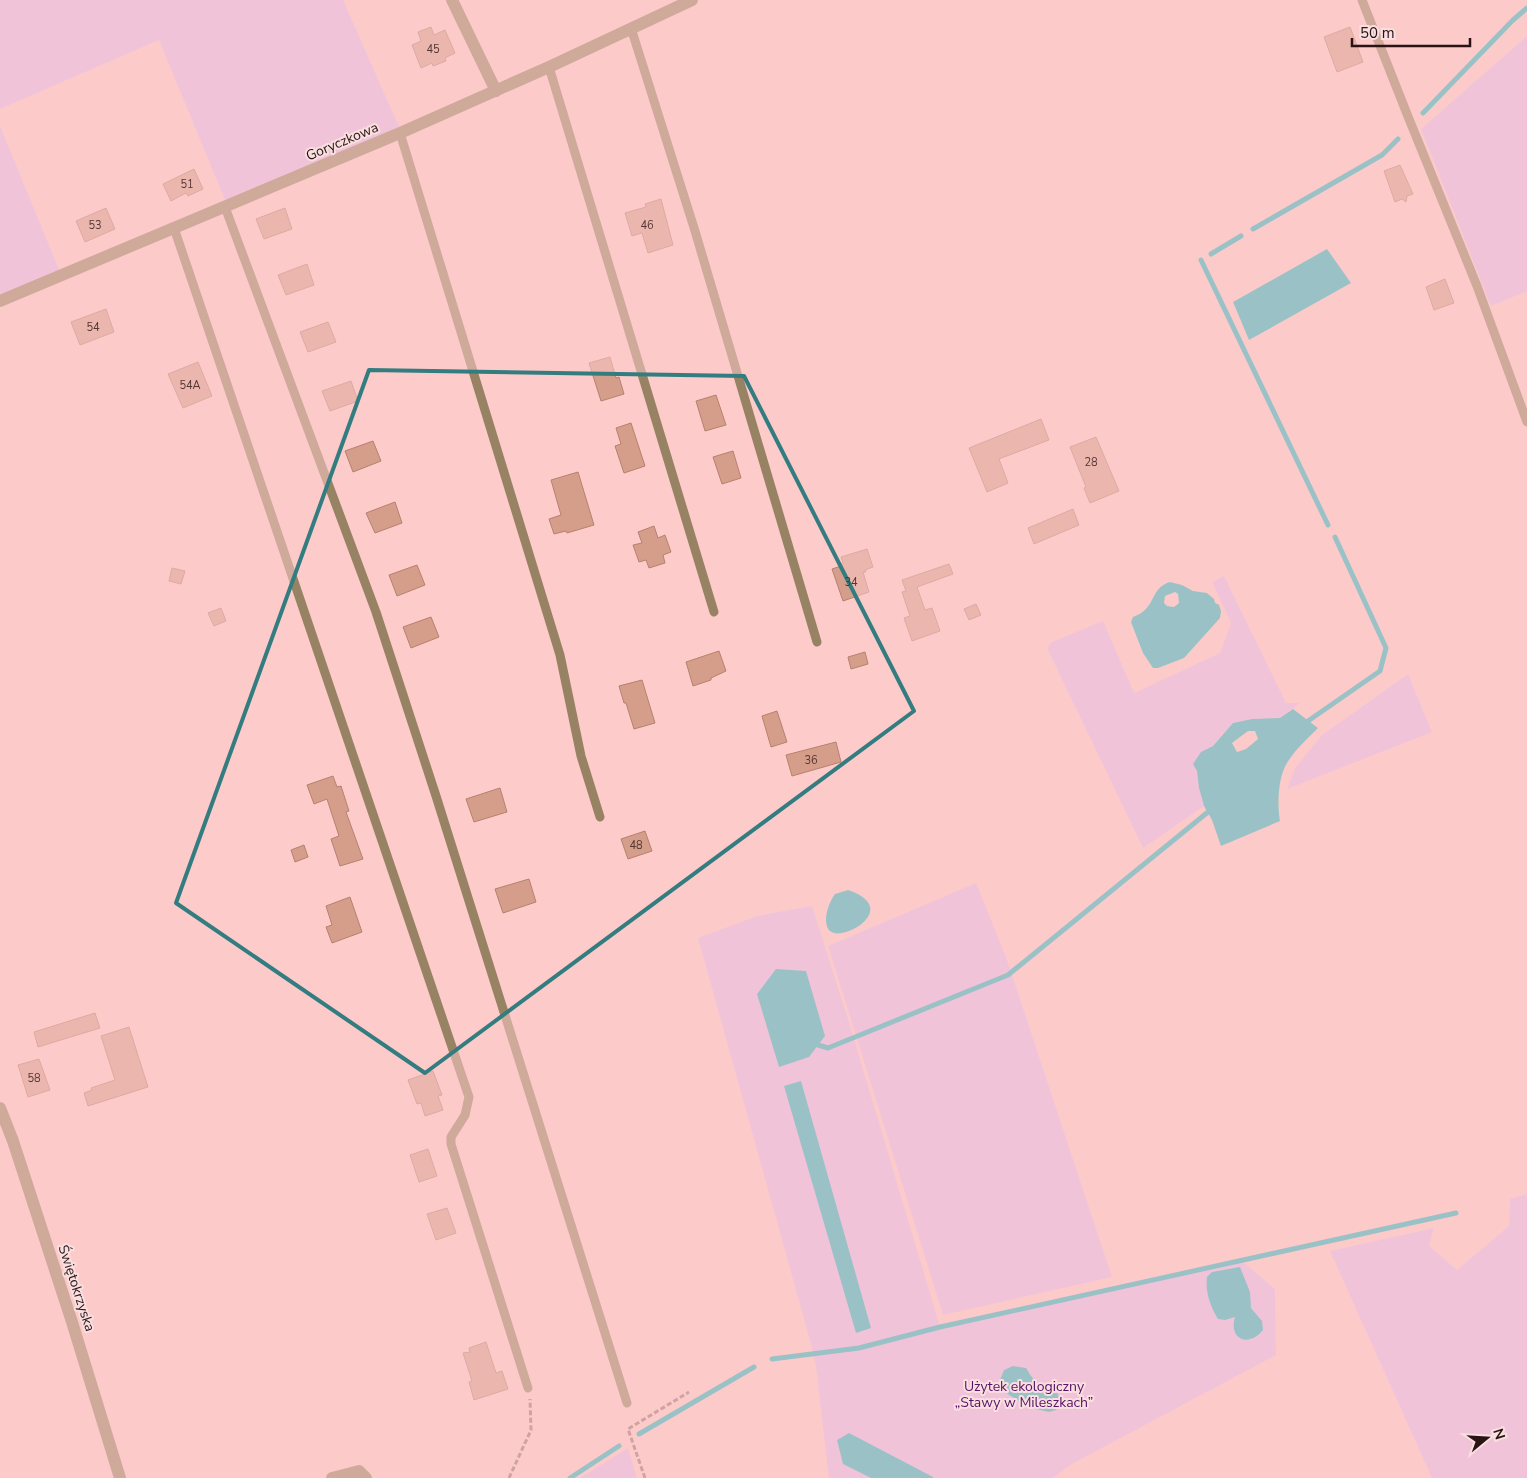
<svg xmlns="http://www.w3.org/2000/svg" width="1527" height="1478" font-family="'Nunito Sans',sans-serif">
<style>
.green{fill:#e2bbeb}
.water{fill:#23b9c0;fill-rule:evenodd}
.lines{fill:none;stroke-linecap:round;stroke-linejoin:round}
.stream{stroke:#23b9c0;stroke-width:5}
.building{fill:#d59e8b;stroke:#b7816f}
.path{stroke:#987474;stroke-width:3;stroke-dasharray:5 2.5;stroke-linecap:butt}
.lane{stroke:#978363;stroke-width:9}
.street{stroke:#978363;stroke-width:12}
.marked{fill:none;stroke:#337c80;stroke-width:4;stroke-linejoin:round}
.labels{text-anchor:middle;stroke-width:4;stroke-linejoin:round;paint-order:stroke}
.number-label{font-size:11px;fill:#543632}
.street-label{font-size:14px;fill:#291314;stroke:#f9dfdf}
.park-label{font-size:14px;fill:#581267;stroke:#f9dfdf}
</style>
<rect width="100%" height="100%" fill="#fdcbca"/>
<path class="green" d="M0,0H343L400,129L225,200L159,40L0,109Z
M1527,36V291L1491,306L1421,129Z
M0,126L60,272L0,295Z
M1224,576L1286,703H1300L1280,718L1252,719L1233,723L1213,746L1201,753C1197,774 1198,785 1204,806L1143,848L1047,648L1052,642L1103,621L1134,693L1220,653L1231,623L1212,582Z
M1408,674L1432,732L1287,789L1296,767L1322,735Z
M976,883L1006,957L1112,1277L943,1315L828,946Z
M812,906L849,1022L940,1327L1242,1261L1275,1289L1276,1355L1070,1465L1053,1478H829L816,1367L811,1344L698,938L757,916Z
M1527,1194V1478H1432L1330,1251L1434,1228L1429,1246L1457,1270L1509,1226L1510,1199Z
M628,1448L637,1478H580Z"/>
<path class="water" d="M1327,249L1351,283L1249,340L1233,302Z
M1170,582L1182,585L1193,591L1207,593L1214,599L1215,603L1219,605L1221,611L1220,618L1184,658L1158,668H1153L1143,653L1131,622L1133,617C1157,609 1149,588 1170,582ZM1175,592L1178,594L1179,603L1174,607L1167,606L1164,603L1165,596Z
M1293,709L1318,728C1307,739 1295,750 1287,763C1278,777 1277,805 1280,821L1221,846L1212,820L1204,806L1199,788L1197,771L1193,764L1201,752L1213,746L1233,723L1252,719L1280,718ZM1248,731H1255L1258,739L1246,749L1237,752L1232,743Z
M848,890C902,908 843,943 830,931C827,929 826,923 826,920C826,911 830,901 835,894Z
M776,969L806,971L825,1036L809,1057L779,1067L757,994Z
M801,1081L871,1328L856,1333L784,1086Z
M1240,1267L1250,1292L1251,1308L1262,1321L1263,1330C1250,1347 1228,1341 1235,1317L1225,1320L1218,1319C1210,1306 1205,1291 1207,1277L1212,1272Z
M1013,1366L1026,1368C1037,1387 1041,1384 1058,1394L1061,1404L1056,1410L1049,1412L1036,1409L1026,1401H1019L1003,1391L1000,1380L1004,1370Z
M849,1433L933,1477V1478H871L843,1464L837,1440Z"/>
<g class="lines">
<path class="stream" d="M1423,113L1513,20L1527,8
M1253,229L1382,155L1398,139
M1211,254L1241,236
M1201,260L1328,525
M1308,721L1380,671L1386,648L1335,537
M818,1045L828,1048L1008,975L1208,812
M772,1359L859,1348L940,1327L1456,1213
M639,1434L754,1367
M570,1478L619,1446"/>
</g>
<path class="building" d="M431,27L434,35L445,30L455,53L445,58L446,61L433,66L432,63L421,68L412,45L421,41L418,32Z
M1350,27L1363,62L1337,72L1324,37Z
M1400,165L1413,194L1407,196L1406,202L1402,199L1395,202L1384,171Z
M194,169L203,189L188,196L186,193L171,201L163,184Z
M661,199L673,245L648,253L642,233L632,236L625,213L646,207L645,204Z
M106,208L115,229L85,242L76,221Z
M285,208L292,229L264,239L256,219Z
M307,264L314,285L286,295L278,275Z
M1445,279L1454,303L1434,310L1426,287Z
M106,309L114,332L80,345L71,322Z
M328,322L336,342L308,352L300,332Z
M610,357L616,378L619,377L624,394L601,401L589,363Z
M198,362L212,396L183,408L168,374Z
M351,381L358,401L330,411L322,391Z
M716,395L726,425L705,431L696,401Z
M1041,419L1049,440L999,459L1008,483L987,492L969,448Z
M631,423L645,466L624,473L615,446L621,444L616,428Z
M1096,437L1119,491L1090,503L1084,488L1086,487L1070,447Z
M373,441L381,461L353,472L345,451Z
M733,451L741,478L722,484L713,457Z
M578,472L594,525L567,533L566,531L554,534L549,519L561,515L551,480Z
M395,502L402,523L375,533L366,513Z
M1073,509L1079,525L1034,544L1028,528Z
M654,526L658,538L665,535L671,552L663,555L665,563L649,568L646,560L639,562L633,545L642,543L638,532Z
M867,549L873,567L865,570L866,572H863L869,592L843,601L832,569L841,566L840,564L843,563L841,557Z
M949,564L953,574L917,587L925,610L932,608L940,631L912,641L904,618L910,616L902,592L906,591L902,580Z
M417,565L425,585L397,596L389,575Z
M172,568L185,571L181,584L169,581Z
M976,604L981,615L969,620L964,609Z
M221,608L226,621L214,626L208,613Z
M431,617L439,637L411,648L403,627Z
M719,651L726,671L711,678V680L693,686L686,662Z
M865,652L868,664L851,669L848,657Z
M642,680L655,723L634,729L626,703H624L619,686Z
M777,711L787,742L771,747L762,716Z
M836,742L841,762L792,776L786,755Z
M333,776L337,787L341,786L349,811L346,812L363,859L340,866L331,839L339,836L327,799L314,804L307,785Z
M500,788L507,812L474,822L466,799Z
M645,831L652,851L628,859L621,839Z
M304,845L308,857L295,862L291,850Z
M529,879L536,902L503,913L495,889Z
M350,897L362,932L332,943L326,927L332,925L326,906Z
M95,1013L100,1028L38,1047L34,1032Z
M129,1027L148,1087L88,1106L84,1093L92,1090L91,1088L115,1080L101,1036Z
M39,1059L50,1090L28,1097L18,1065Z
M433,1071L442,1095L438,1096L443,1110L425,1116L421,1103L417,1104L408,1080Z
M428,1149L437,1176L419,1182L410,1155Z
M447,1208L456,1233L436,1240L427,1214Z
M486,1342L496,1373L502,1371L508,1389L474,1400L469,1382L472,1381L463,1353L470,1352L469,1348Z"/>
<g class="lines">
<path class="path" d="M509,1478L531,1430L530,1399
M645,1478L628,1429L689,1392"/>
<path class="lane" d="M1362,0L1407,114L1477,286L1527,422
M631,28L695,231L817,642
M549,67L714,612
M400,133L560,655L581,756L600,817
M225,207L376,612L436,796L627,1403
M174,228L469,1097L465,1115L451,1137V1144L528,1388"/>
<path class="street" d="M452,0L496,91
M0,301L400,133L549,67L692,0
M0,1108L13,1141L72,1322L120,1478
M332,1478L359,1471L366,1478"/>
</g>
<path d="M0 0H1527V1478H0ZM369,370L744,376L914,711L425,1073L176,903Z" fill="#fdcbca" fill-opacity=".55" fill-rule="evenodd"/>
<path class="marked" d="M369,370L744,376L914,711L425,1073L176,903Z"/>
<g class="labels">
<g class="number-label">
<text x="433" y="53">45</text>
<text x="187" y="188">51</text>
<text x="95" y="229">53</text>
<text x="647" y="229">46</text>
<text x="93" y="331">54</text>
<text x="190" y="389">54A</text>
<text x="1091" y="466">28</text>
<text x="851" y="586">34</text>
<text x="811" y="764">36</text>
<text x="636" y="849">48</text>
<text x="34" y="1082">58</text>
</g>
<g class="street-label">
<text transform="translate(342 141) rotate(-23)" y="5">Goryczkowa</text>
<text transform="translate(77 1288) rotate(72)" y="5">Świętokrzyska</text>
</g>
<g class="park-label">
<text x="1024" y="1391">Użytek ekologiczny<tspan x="1024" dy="16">„Stawy w Mileszkach”</tspan></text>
</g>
</g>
<g transform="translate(1487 1438) rotate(72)" stroke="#f9dfdf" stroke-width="4" paint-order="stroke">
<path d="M0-4L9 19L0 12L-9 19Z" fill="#291314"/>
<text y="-8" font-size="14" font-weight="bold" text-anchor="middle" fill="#291314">N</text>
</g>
<path d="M1352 38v8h118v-8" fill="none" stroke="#291314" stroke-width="2.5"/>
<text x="1360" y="38" font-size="15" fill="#291314" stroke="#f9dfdf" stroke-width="4" paint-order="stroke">50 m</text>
</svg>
